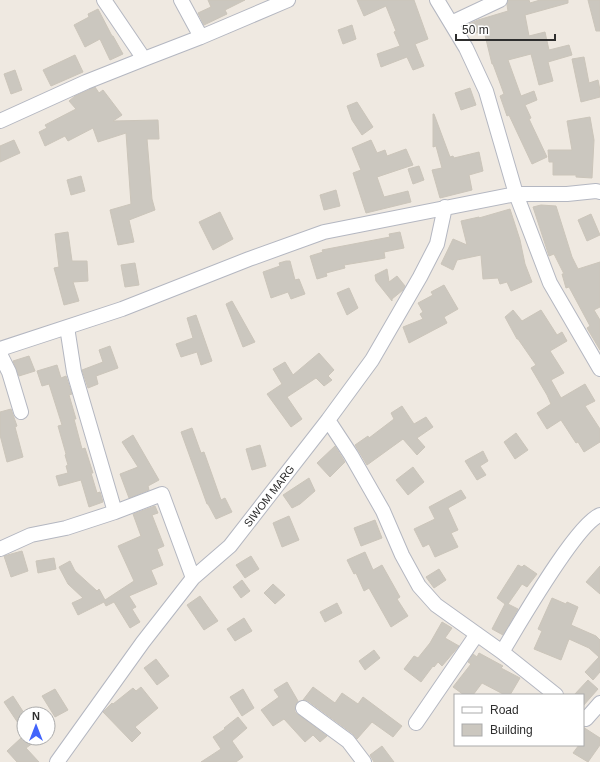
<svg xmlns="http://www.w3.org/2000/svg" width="600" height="762" font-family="Arial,sans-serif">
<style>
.building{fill:#cbc7bf;stroke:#cbc5ba}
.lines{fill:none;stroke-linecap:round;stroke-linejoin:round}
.minor-casing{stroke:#b4b7c1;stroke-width:16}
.minor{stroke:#fff;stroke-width:14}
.labels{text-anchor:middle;stroke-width:4;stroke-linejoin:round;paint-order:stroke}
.street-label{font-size:11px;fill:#2e2e2e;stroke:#fff}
</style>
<rect width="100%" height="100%" fill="#efe9e1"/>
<path class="building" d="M208,0H245L225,10L227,14L204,25L198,13L211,7Z
M357,0H414L428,39L415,44L424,66L413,70L407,57L381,67L377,54L400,46L394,32L396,31L386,6L364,16Z
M508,0H529L530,3L540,0H568V3L525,15L529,36L545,32L549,50L569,45L572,55L548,62L553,81L539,85L531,54L508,60L521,96L534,91L537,100L525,105L531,118L529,119L547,157L532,164L509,115L507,116L500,96L504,94L493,64H492L484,31L472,34L469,24L478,20L508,11L507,5Z
M588,0H600V31H596Z
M98,9L112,36H113L123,54L110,60L100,39L85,47L74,25L89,17L88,14Z
M352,25L356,39L343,44L338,30Z
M75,55L83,72L51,86L43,70Z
M584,57L589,83L598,80L600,90V97L581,102L572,59Z
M15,70L22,90L11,94L4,74Z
M95,87L99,93L103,90L122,115L113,121L158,120L159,139H147L152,199L155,210L129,220L134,242L118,245L110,210L131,204L126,133L98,142L93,128L68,141L65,136L45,146L39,132L47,128L45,125L76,109L69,101L75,96Z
M470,88L476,105L461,110L455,93Z
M357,102L373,127L362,135L352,120L347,106Z
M433,114H434L450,157L453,156L454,158L479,152L483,171L469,175L472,190L440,198L432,170L442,168L436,146L433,147Z
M590,117L594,140L592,178L576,177V175H553V162H549L548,150H572L567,121Z
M14,140L20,153L0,162V146Z
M371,140L377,153L385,150L387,156L406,149L413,165L377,177L384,197L408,191L411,202L366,213L353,173L361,170L352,148Z
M419,166L424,180L413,184L408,169Z
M81,176L85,191L71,195L67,180Z
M336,190L340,206L324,210L320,195Z
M541,205L556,206L572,257L578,269L600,262V307L594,310L600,320V350L587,328L590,326L569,287L566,288L562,274H564L554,254L549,256L533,207Z
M510,209L520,240L525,264L532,282L511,291L507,282L500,284L498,278L483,279L481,255L457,260L453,270L441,264L453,239L467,245L461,221L479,217V218Z
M220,212L233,239L213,250L199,222Z
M591,214L600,235L587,241L578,220Z
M68,232L72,261H87L88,281L73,282L79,301L64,305L54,268L59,267L55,234Z
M400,232L404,248L384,252L385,258L380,259L344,265L345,268L326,273L327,276L317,279L310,256L323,252L322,250L390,237L389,234Z
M286,261H290L295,280L299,279L305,294L291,299L288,292L271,298L263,272L280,266L279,263Z
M135,263L139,285L125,287L121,265Z
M387,269L389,282L397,276L405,286L403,290L392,299V301L376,281L375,275Z
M444,285L458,309L444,317L447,323L409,343L403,327L423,319L420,314L423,312L418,303L433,295L431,292Z
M349,288L358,308L347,315L337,293Z
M232,301L255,342L243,347L226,304Z
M513,310L522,321L541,310L557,335L562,332L567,341L550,351L564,373L551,380L561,398L585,384L595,401L585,406L600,429V442L584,452L578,442L576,443L561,420L547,429L537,413L551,404L547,395L531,368L536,365L518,339H517L505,317Z
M196,315L212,361L201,365L197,352L181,357L176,344L193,338L187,318Z
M110,346L118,368L96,376L98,384L88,388L82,370L103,362L99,350Z
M319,353L334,370L328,376L332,380L324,386L316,378L287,397L302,419L291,427L267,394L282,384L273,369L285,362L293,375Z
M29,356L35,371L19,376L13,361Z
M57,365L61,378L66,376L72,394L69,395L76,419H74L82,449L85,448L93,473H91L97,493L100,492L103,502L89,507L81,480L59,486L56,476L68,473L66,466L68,465L65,455L66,454L58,426L62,425L49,384L42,386L37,371Z
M402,406L414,424L426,417L433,427L417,438L425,447L417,455L403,439L367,465L355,445L368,436L369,438L394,419L391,413Z
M11,409L17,426L15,427L23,457L7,462L0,435V412Z
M192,428L201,453L204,452L221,500L225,498L232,512L216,519L208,504H207L181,432Z
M516,433L528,450L515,459L504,442Z
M133,435L159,480L148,486L149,490L129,498L120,474L138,467L122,442Z
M260,445L266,466L252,470L246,449Z
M335,446L345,462L330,477L317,463Z
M483,451L488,461L480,466L486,475L477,480L465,461Z
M413,467L424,482L408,495L396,480Z
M309,478L315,491L300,504L292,508L283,495Z
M461,490L466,498L448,508L458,530L451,533L458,547L435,557L429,544L423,547L414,529L435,519L429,507Z
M155,506L158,513L152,515L164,546L157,549L163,565L151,570L157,584L129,596L136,607L132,609L140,622L130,628L114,602L106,606L104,602L78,615L72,603L83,598L68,584L59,567L70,561L75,571L97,591L99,589L105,600L134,581L118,546L141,536L133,514Z
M289,516L299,540L282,547L273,523Z
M375,520L382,538L361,546L354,528Z
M22,551L28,571L11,577L4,556Z
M365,552L373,570L382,565L400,597L397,599L408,616L391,627L369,588L364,591L356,573L354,574L347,560Z
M251,556L259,569L245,578L236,565Z
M54,558L56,569L38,573L36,561Z
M518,565L522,567L524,565L537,574L527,587L522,584L508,604L518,609L503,635L492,629L505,604L497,598Z
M600,566V594L586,582Z
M439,569L446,580L434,588L426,577Z
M242,580L250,591L241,598L233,587Z
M273,584L285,595L275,604L264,593Z
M200,596L218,621L204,630L187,605Z
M552,598L566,604L567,602L578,607L571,625L596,636L600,640V672L593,680L585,672L599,657L589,648L569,639L561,660L534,649L542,631L538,629Z
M337,603L342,613L325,622L320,612Z
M244,618L252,631L235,641L227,629Z
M442,622L452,628L445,638L459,646L442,666L438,662L434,667L433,666L421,682L404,669L414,656L418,658L430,643Z
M374,650L380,658L365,670L359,661Z
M479,653L503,666L501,668L520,678L510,695H505L482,683L473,695H464L453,687L471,664L468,662L473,654L477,657Z
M156,659L169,676L157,685L144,668Z
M588,680L598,689L583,706V695H574Z
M287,682L298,701L295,707V712L327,736L320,742L313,735L305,742L284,719L273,726L261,710L279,697L274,690Z
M141,687L158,708L135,727L141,733L132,742L103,712L112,703L113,704L133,688L136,691Z
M313,687L335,703L342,693L358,704L363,697L402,726L393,737L372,722L357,739L353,734L308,701L303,700Z
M55,689L68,710L55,717L42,696Z
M243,689L254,708L242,716L230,697Z
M13,696L24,713V732L4,702Z
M238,717L247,728L232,741L243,757L236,762H201L221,749L213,737L225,729L224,728Z
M583,727L600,738V745L588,762L573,753L579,745H583Z
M21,738H40L26,748L39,762H17L7,751Z
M382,746L394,762H374L370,755Z"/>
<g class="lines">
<defs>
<path id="minor" d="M104,0L144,59L201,37L288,0
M181,0L201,37
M437,0L466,48L486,91L516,194L550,283L600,369
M451,23L500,0
M0,121L86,82L144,59
M67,327L74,372L115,512
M0,349L122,309L249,259L324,232L516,194H567L596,191L600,192
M0,354L9,372L21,412
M328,420L351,455L383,511L402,555L419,586L436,605L502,652L556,695
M0,549L31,535L66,528L115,512L162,494L193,578
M502,652C518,626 576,524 600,515
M303,708L348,741L364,762
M583,717L586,719L600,703
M416,723L477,634
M57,762L143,642L193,578L230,546L328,420L372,360L420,277L437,244L445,207"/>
</defs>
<use href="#minor" class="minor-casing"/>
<use href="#minor" class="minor"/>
</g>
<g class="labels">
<g class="street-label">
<text transform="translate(269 496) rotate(-52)" y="4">SIWOM MARG</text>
</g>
</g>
<rect x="454" y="694" width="130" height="52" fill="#ffffff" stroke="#ababab"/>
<rect x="462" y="707" width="20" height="6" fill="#ffffff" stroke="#ababab"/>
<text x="490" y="714" font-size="12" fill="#2e2e2e">Road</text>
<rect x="462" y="724" width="20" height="12" fill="#cbc7bf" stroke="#ababab"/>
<text x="490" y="734" font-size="12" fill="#2e2e2e">Building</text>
<g transform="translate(36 726)"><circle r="19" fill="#ffffff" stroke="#ababab"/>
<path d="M0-3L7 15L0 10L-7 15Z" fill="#4264fb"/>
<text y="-6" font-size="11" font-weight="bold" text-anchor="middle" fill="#2e2e2e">N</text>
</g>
<path d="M456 34v6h99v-6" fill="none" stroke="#2e2e2e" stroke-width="2"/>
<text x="462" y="34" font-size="12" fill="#2e2e2e" stroke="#ffffff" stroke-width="3" paint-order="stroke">50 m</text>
</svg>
